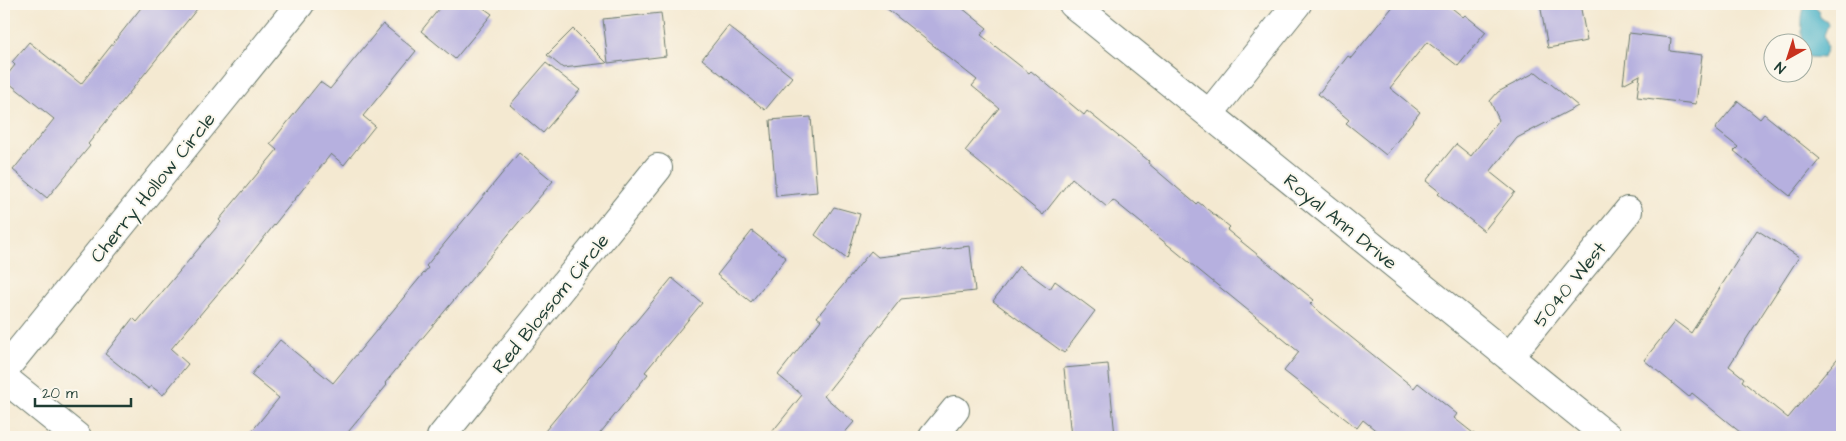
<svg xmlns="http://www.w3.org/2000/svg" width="1846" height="441" font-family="'Architects Daughter',sans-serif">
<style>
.water{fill:#47b1c6;stroke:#33777d}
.building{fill:#b6b0df}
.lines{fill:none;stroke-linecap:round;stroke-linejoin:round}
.street-casing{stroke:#6a796b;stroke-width:30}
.street{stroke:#fff;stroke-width:28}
.labels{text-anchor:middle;stroke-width:4;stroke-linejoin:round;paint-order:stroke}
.street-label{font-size:19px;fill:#1f3d34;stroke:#fbf7ec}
</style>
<rect width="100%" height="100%" fill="#fbf7ec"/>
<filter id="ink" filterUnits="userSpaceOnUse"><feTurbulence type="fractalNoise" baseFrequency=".02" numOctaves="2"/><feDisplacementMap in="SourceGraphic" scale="10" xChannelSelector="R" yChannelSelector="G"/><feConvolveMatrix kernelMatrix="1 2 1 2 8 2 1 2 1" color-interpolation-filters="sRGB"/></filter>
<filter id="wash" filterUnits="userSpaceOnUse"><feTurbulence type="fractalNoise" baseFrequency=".0096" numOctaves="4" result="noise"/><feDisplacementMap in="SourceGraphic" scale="20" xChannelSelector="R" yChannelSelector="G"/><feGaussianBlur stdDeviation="1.12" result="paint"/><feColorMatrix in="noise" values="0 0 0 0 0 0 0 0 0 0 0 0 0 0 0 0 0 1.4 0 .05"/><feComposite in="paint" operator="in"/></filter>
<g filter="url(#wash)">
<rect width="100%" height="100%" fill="#f4e9d1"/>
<path class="water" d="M1810,6H1814L1818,9L1820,17L1827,22L1828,25L1824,35L1827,48L1823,58L1809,57C1801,48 1800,20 1804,8Z"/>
<g id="blocks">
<path class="building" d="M144,4H201L88,144L90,146L47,198L13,170L54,119L4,79L15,65L12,62L29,42L81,84Z
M443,4H478L492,14L455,59L421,31Z
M881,4H957L987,28L981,35L1029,73L1031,71L1084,115L1087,111L1149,161L1148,163L1196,204L1198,202L1230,227L1227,230L1314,300L1310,304L1414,388L1418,383L1457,414L1454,418L1478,437H1384L1363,420L1357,428L1284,371L1299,352L1113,200L1107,207L1072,178L1043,215L965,151L999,108L972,86L977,80Z
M1395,4H1447L1463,17L1465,15L1486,32L1458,66L1427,42L1390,88L1420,112L1386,155L1346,123L1349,120L1318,94L1348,56L1351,58Z
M1540,4H1580L1587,41L1548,48Z
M661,13L666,56L608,63L603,19Z
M383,24L416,51L363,116L375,126L344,165L331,154L242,265L171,349L188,364L163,395L151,386L149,389L105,354L133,318L137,322L221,222L219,220L277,150L270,144L320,82L330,89Z
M728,26L792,77L765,110L702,59Z
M573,29L607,63L563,68L547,55Z
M1629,33L1671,38L1670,51L1702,55L1696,104L1637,97L1640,75L1623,84Z
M546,63L580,90L543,133L510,105Z
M1536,72L1578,106L1517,138L1490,172L1515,192L1484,231L1438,194L1440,192L1426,181L1456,144L1471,156L1499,120L1490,101L1498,92Z
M1738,101L1760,119L1764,114L1820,159L1790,196L1734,151L1738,147L1715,129Z
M811,117L817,192L776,196L770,120Z
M519,153L553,181L385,383L387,385L344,437H247L279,398L251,375L280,340L333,383L428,268L426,266Z
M834,207L860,214L847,259L815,235Z
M1757,230L1799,257L1729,366L1744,378L1742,381L1788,418L1842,353V437H1746L1692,393L1689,397L1644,360L1675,321L1691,333Z
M752,231L786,258L751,302L717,275Z
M970,246L975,291L901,299L824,396L854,422L841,437H768L802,395L778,375L821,320L817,317L871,251L878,257Z
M1019,266L1050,289L1055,281L1095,311L1064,353L993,301Z
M672,278L702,303L645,372L648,374L597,437H540Z
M1108,364L1115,436L1071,437L1064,368Z"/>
</g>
</g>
<g filter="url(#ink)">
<use href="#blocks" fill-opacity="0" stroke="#6a796b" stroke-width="1"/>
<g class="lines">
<defs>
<path id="street" d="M1073,4L1608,437
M1209,114L1297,4
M1509,357L1628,211
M4,370L300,4
M4,378L77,437
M441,437L658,168
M933,437L955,410"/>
</defs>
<use href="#street" class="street-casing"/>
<use href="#street" class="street"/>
</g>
</g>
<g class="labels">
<g class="street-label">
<text transform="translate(152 187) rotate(-51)" y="7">Cherry Hollow Circle</text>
<text transform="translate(1341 221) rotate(39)" y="7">Royal Ann Drive</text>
<text transform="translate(1569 284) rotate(-51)" y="7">5040 West</text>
<text transform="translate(550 303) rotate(-51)" y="7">Red Blossom Circle</text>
</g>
</g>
<rect width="1846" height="441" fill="none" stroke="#fbf7ec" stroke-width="20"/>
<g transform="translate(1788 58) rotate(219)"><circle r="24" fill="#fbf7ec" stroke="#a3ada2"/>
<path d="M0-4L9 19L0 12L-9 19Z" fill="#c8321e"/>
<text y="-8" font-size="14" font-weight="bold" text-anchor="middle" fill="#1f3d34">N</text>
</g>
<path d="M35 398v8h96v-8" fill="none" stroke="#1f3d34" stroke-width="2.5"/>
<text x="42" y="398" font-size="15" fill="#1f3d34" stroke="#fbf7ec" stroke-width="4" paint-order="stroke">20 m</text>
</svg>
